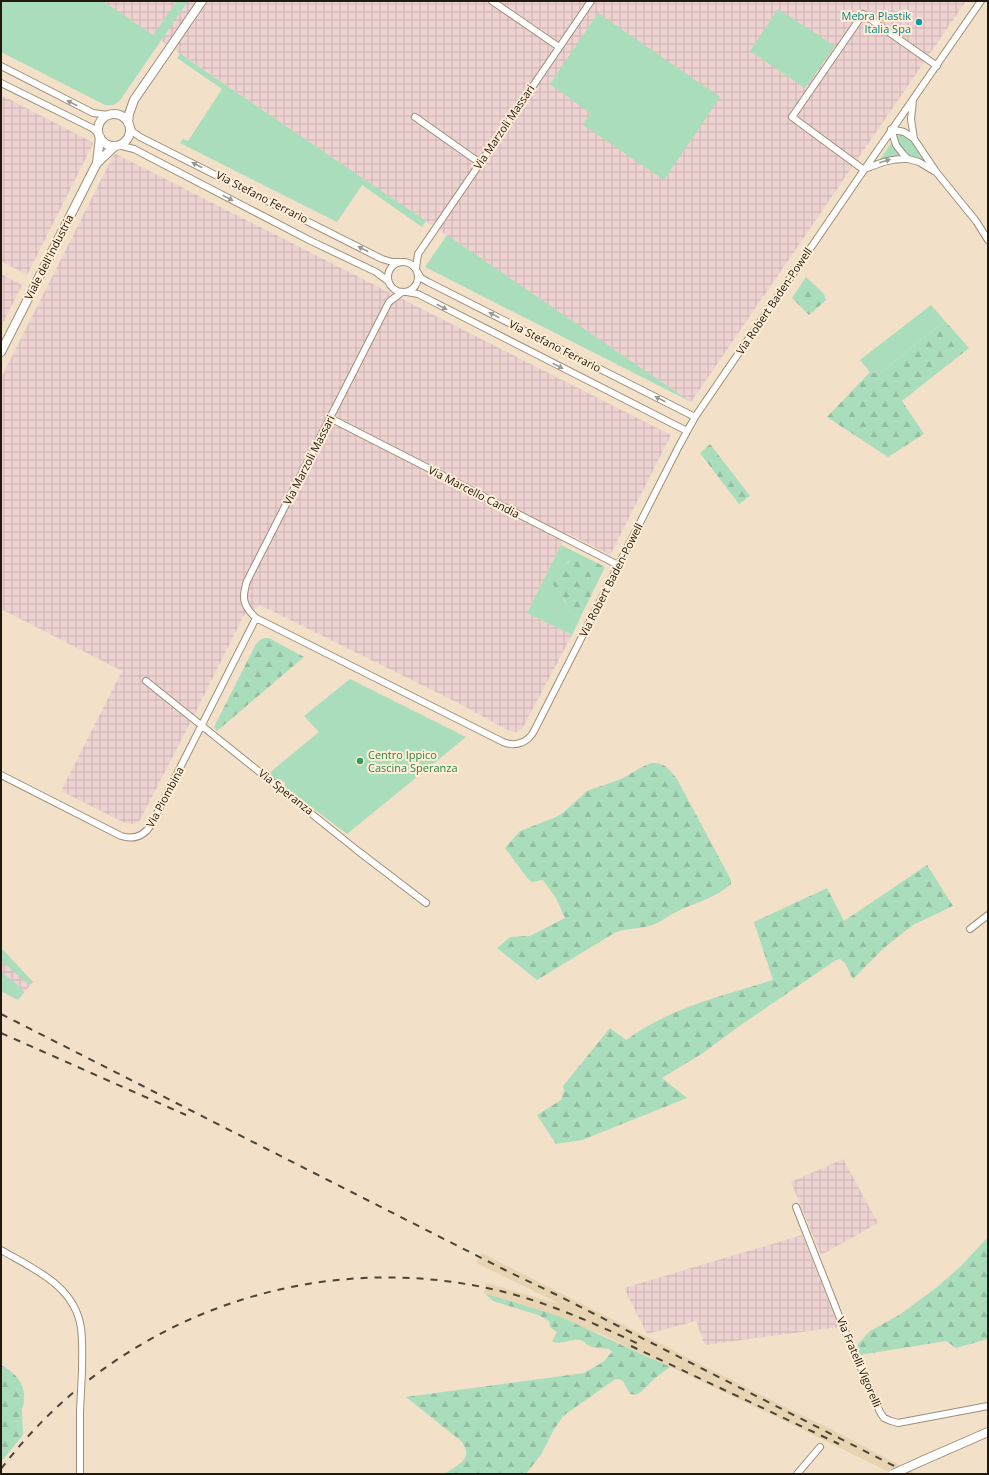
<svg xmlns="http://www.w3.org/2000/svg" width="989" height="1475" font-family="'Open Sans',sans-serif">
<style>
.built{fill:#e8d3b3}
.industrial{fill:url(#industrial-grid)}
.grass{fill:#aaddbc}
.forest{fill:url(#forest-firs)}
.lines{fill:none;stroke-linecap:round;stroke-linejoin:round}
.minor-casing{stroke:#9f8f78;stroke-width:8}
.tertiary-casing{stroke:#9f8f78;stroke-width:10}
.minor{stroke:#fff;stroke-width:6}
.tertiary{stroke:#fff;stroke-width:8}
.rail{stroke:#4b4336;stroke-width:2;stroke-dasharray:7 7;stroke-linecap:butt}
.minor-bridge-casing{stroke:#9f8f78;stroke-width:8;stroke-linecap:butt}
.tertiary-bridge-casing{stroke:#9f8f78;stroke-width:10;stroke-linecap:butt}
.minor-bridge{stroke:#fff;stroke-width:6}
.tertiary-bridge{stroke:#fff;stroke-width:8}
.oneway{fill:#9a9893}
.culture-dot{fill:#0f9aa8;stroke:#ffeed5;stroke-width:1.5}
.leisure-dot{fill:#2e9e5b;stroke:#ffeed5;stroke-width:1.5}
.labels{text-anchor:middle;stroke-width:4;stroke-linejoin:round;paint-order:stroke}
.culture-label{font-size:11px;fill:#0d838f;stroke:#ffeed5;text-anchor:end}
.street-label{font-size:11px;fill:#1f1910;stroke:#ffeed5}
.leisure-label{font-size:11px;fill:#27864d;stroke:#ffeed5;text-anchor:start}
</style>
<defs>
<pattern id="industrial-grid" width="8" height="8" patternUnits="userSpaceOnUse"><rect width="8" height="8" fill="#edd2d1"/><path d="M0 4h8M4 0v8" fill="none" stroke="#cbb4b2"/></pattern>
<pattern id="forest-firs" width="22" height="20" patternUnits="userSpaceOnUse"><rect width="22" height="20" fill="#aaddbc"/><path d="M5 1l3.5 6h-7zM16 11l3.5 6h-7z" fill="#92bda1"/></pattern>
</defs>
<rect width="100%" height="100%" fill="#f2e1c8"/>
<path class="built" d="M482,1253L785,1407L831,1429L916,1474H893L791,1424L603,1335L543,1311L484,1293L486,1283L560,1304L476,1263Z"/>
<path class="industrial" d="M103,1H966L691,402Z
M1,95L92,142L93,144L27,275L1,261Z
M116,154L671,435L610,555L567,533L527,613L572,635L522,729L516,732L507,730L462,705L260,605L244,615L187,729L139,822L135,824L125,823L61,791L122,671L1,609V378L113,156Z
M1,274L22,285L1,327Z
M1,948L33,982L18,1000L1,991Z
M843,1159L878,1223L821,1255L791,1182Z
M802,1235L839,1327L705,1345L696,1321L647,1334L624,1288Z"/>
<path class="grass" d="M1,1H103L153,35L177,1H188L121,99C116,105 113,106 105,105L1,52Z
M778,9L835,46L805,88L750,51Z
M598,13L720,97L664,180L583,125L590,113L550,84Z
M180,53L189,60L426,221L422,227L362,185L337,222L180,143L183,139L188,141L222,89L177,58Z
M902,133L910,138L927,160L926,162C912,161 898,150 897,135Z
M893,140L902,156L888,158L879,161Z
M447,235L691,402L425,267Z
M931,305L945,321L885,369L877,373L870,372L860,360Z
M561,545L573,551L571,553V559L562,567L555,587C558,591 562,595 564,600C569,608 569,617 581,616L572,635L527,613Z
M350,679L466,737L347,834L285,787V783L280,779L275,780L268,774L319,732L304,716Z
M1,948L33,982L30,985L1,961Z
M1,972L18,985L24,992L18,1000L1,991Z"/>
<path class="forest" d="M806,277L824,294L826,300L809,315L792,298Z
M945,321L969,348L902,401L924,434L888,457L827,417L870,372L877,373L885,369Z
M710,444L750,496L739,504L700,453Z
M573,551L605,567L581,616C576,616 573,616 570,612C567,609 567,604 565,601C561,593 548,583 551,573C554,564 572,570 571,553Z
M265,638H269L304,657L217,731L214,727L256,644L261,639Z
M651,763C664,762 670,769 677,779L731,880V884C716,898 694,903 676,912C667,916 659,924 649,926C638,929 627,928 616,932L537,980L497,948L510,937L530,936L565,918L556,898L543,880L532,882L528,879L505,848L520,831L556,817L564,812L587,791L621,779L642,767Z
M927,865L953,906L913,925L884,948L853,979L845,963L840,959L836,960L738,1027L703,1053L662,1078L687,1098L582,1140L556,1144L537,1115L561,1100L564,1090L563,1086L610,1028L626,1040C669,1008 722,996 773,980L754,922L827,888L844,921Z
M988,1237V1339L956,1348L946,1341L860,1355L858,1353V1344L870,1331L899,1315L936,1288L961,1266Z
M484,1293L543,1311L561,1317L670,1367L654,1379L641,1392L635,1395L630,1394L623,1381L618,1379L614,1380L563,1416L553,1431L542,1453L526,1474H444C458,1465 475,1459 461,1441L406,1397L584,1373L603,1362L612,1352L609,1349C603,1348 595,1349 590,1346C586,1345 584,1340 580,1340C570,1338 562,1346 552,1341L557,1332L550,1327L549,1321L538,1315L493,1301Z
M1,1365C14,1372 26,1383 24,1400C24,1403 23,1406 22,1409C22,1418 23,1427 23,1435L1,1462Z"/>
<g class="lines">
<defs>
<path id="minor" d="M492,1L559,47
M1,66L93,113L108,115
M1,83L92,128L99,134
M913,101L911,119L914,139L937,173L976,221L988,240
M415,117L480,163
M129,125L133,132L140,137L382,259L392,262H399
M891,129L896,145L903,154L908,159L919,162L934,171
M891,129L904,132L913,138
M118,145L134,149L311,241L376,272L388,281
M865,169C880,163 892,158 908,159
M864,170L792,117L863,14L937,66
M388 277a15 15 0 1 1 30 0a15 15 0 1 1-30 0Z
M416,268L418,254L591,1
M418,273L421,278L428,282L695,417
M402,292L389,302L247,581C242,597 242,605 256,618L503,742C515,747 528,743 534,731L679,446L695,417L864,170L981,1
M407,292L418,294L687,431
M330,418L618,565
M146,681L358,851L426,903
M1,775L121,836C134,840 144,836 151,825L256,618
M970,929L988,915
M796,1207L845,1331L880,1412L884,1418L891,1421L898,1423L988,1406
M1,1250C34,1269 75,1286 81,1328C83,1342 82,1357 82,1371
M80,1474V1411
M797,1474L820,1447"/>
<path id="tertiary" d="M98 130a16 16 0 1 1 32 0a16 16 0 1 1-32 0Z
M128,123L129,114L134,100L202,1
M97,163L100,137
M1,352L97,163L115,146
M924,1460L988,1432"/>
</defs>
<use href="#minor" class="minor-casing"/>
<use href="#tertiary" class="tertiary-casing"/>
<use href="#minor" class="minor"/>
<use href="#tertiary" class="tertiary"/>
<path class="rail" d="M1,1014L509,1272L557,1295L910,1474
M1,1033L186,1115
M631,1346L839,1444
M1,1469C114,1320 304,1249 487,1288C541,1299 591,1322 641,1345"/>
<defs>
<path id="minor-bridge" d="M80,1411L82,1371"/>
<path id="tertiary-bridge" d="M893,1474L924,1460"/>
</defs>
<use href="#minor-bridge" class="minor-bridge-casing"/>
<use href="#tertiary-bridge" class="tertiary-bridge-casing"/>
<use href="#minor-bridge" class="minor-bridge"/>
<use href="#tertiary-bridge" class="tertiary-bridge"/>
</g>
<defs><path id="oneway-solid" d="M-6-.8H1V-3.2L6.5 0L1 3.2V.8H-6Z"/></defs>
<g class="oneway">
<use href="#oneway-solid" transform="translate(72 103) rotate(-153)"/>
<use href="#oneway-solid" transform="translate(885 161) rotate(-18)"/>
<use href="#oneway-solid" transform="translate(197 165) rotate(-153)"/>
<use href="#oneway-solid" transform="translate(228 198) rotate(27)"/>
<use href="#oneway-solid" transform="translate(363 249) rotate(-152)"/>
<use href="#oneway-solid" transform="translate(442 307) rotate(28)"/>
<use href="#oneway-solid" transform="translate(494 315) rotate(-153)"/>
<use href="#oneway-solid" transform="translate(558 366) rotate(27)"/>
<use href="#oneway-solid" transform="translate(660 399) rotate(-153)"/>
</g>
<circle class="culture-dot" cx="919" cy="22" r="4"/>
<circle class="leisure-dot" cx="360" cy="761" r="4"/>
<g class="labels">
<g class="culture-label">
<text x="911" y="20">Mebra Plastik<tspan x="911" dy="13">Italia Spa</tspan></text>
</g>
<g class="street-label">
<text transform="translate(504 127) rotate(-56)" y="4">Via Marzoli Massari</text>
<text transform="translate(262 197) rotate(27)" y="4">Via Stefano Ferrario</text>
<text transform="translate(49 257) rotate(-63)" y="4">Viale dell'Industria</text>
<text transform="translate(774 301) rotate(-56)" y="4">Via Robert Baden-Powell</text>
<text transform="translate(555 346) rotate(27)" y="4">Via Stefano Ferrario</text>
<text transform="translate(309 460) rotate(-63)" y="4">Via Marzoli Massari</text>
<text transform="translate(474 492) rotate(27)" y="4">Via Marcello Candia</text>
<text transform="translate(611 580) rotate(-63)" y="4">Via Robert Baden-Powell</text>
<text transform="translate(286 792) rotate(38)" y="4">Via Speranza</text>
<text transform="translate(165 797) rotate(-62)" y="4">Via Piombina</text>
<text transform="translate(859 1362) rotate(67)" y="4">Via Fratelli Vigorelli</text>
</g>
<g class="leisure-label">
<text x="368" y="759">Centro Ippico<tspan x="368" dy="13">Cascina Speranza</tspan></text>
</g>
</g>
<rect width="989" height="1475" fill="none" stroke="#1f1910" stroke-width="4"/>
</svg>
